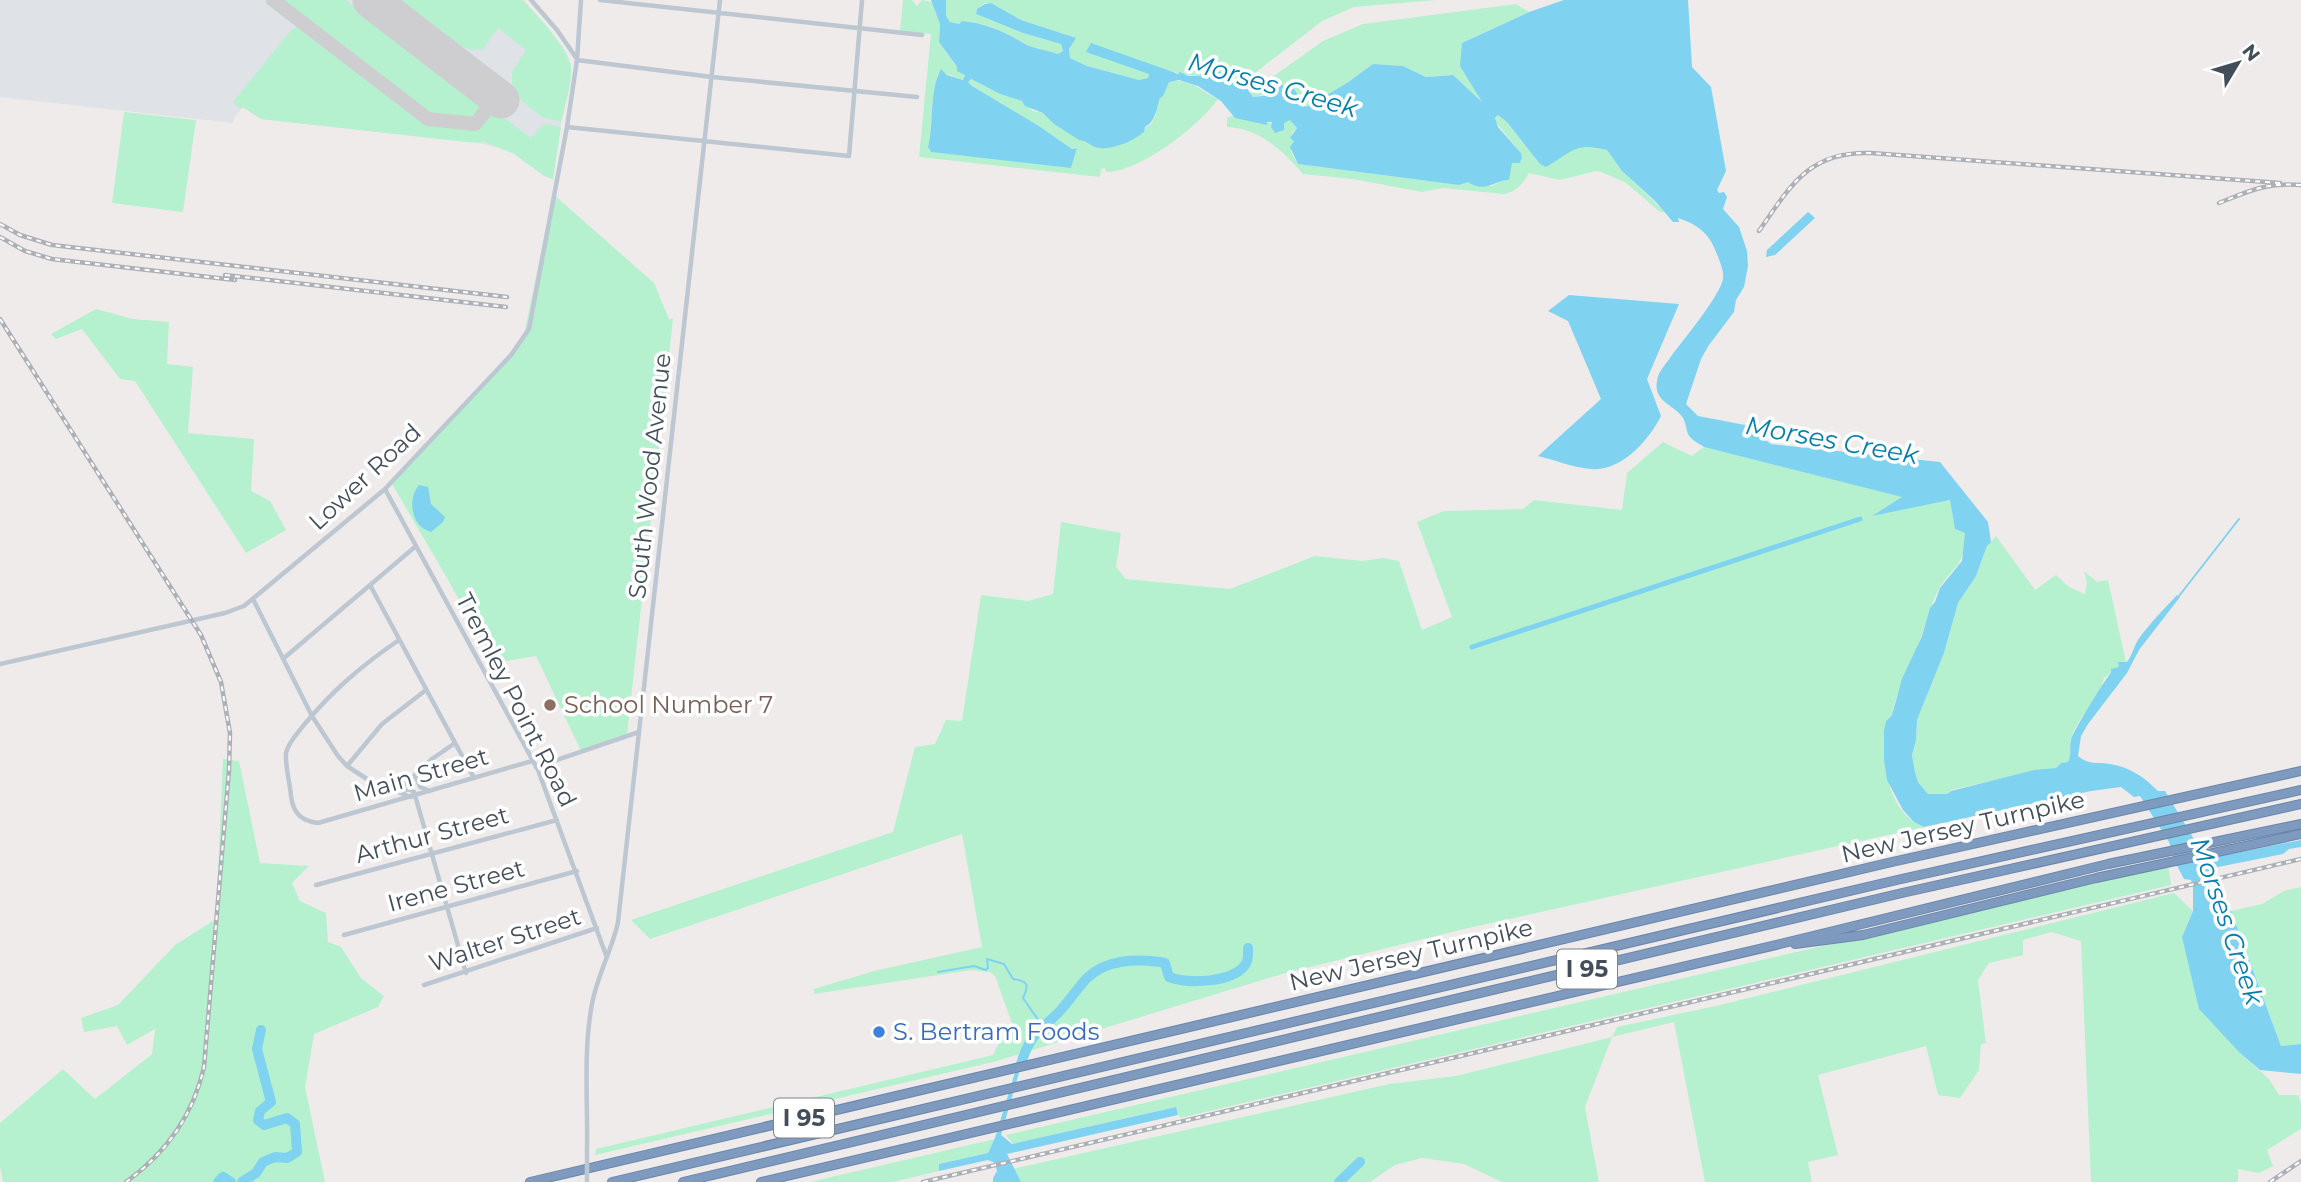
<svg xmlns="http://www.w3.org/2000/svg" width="2301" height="1182" font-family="Montserrat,sans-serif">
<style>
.airport{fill:#dfe2e7}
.green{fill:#b5f1cf}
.water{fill:#7fd3f1}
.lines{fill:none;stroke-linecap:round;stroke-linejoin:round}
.stream{stroke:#7fd3f1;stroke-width:2}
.canal{stroke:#7fd3f1;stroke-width:5}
.river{stroke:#7fd3f1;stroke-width:10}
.taxiway{stroke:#ceced1;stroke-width:14}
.runway{stroke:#ceced1;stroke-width:37}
.motorway-casing{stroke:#6a85aa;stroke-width:10}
.minor{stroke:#bdc7d2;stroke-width:4.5}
.motorway{stroke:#7f9abf;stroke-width:8}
.rail-casing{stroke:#adb0b7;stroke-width:4.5}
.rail{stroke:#fff;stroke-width:2;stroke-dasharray:5;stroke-linecap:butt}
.minor-bridge{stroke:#bdc7d2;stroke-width:4.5}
.education-dot{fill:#8d6e63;stroke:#fff;stroke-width:2.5}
.shop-dot{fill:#3f7fe0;stroke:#fff;stroke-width:2.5}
.labels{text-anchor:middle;stroke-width:7;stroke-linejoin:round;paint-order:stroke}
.shield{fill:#fff;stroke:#7b838c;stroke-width:2}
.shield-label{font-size:23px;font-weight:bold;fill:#434e5a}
.street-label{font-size:24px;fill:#434e5a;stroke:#fff}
.education-label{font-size:24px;fill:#785e54;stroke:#fff;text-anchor:start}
.shop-label{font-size:24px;fill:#366cbe;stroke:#fff;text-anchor:start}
.water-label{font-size:26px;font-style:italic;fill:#037fac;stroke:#fff}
</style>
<rect width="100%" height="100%" fill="#efebeb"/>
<path class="airport" d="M0,0H472L570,78L556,150H505L481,143L261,119L243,107L234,118L233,123L0,97Z"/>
<path class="green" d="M281,0H346L482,105V108L476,116L471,118L442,116L428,112Z
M396,0H523C536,14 569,48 571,67C572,85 565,105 561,122L542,117L509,91L512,85V72L526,50L498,28L483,49L472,50L461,46L458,48Z
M903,0H912L917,6L922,0L932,2L940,24L939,42L954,64L965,75L963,80L939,71C930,96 933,123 928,147L931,152L1071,167L1077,148L1075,147L1072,149L1039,126L972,86L968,82L970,79L1000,94L1022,101L1033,111L1043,113L1062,129L1090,145L1130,139L1151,124L1156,115V105L1169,82C1190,77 1202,92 1218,99C1199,126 1140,172 1106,172L1105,168L1101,169L1100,177L919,157L931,34L900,31Z
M946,0H1437L1354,7L1322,21L1255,73L1249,69L1238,81C1228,73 1214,71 1201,71L1200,76C1179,78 1115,52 1091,44L1087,52L1149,73L1148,78L1139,80L1087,66L1070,58L1069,49L1075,38L1021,20L991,3H985L977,9L976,14L1023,33L1061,44L1063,51L1058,54C1048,50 1034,49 1025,44C1006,32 986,23 963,21L959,24L950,22L946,16Z
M1516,4L1529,12L1462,43L1485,105L1453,75L1426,77L1403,66L1373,64L1347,83L1306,107L1294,89L1253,97L1250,93L1323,41L1363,24Z
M300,26L429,122L475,126L483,121L493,110L531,138L544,124L561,127L553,179L544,176L514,154L483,141L481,143L466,142L261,119L243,107L241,109L233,102L292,29Z
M124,112L196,120L183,212L112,203Z
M1234,115L1235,118C1254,120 1272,127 1290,119L1297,128L1292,133L1294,141L1291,152L1298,164L1459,185L1468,182L1492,186L1505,179L1512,163L1522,161L1521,153L1495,121L1498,115L1507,122L1540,164L1550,165C1569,148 1581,144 1607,150L1622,171L1665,212H1660L1625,182L1601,172L1596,171L1560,180L1529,173C1522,185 1517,191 1504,194L1443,188L1422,192L1353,179L1303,174C1283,151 1259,128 1227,127V118Z
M553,194L654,283L669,319H673L627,735L581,751L536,656L494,663L447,578L392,484L523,340Z
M96,309L133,319L169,322L167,364L193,367L188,433L254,439L251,491L270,501L286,530L246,553L135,381L120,379L82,329L56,339L51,334Z
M1663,442L1692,456L1704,447L1903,497L1874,515L1950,500L1955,529L1965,533C1964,570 1955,562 1939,589C1930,605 1927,622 1920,639C1911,664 1897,688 1892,715L1887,719C1881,755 1884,811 1924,827L1464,929L1282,974L993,1062L595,1155L596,1149L993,1055L1001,1039L1013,1026L995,976L990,972L971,970L814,994V989L874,971L982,947L962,834L650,939L631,920L893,832L915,747L935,744L946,720L962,721L981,595L1028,601L1053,594L1061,522L1121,533L1116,567L1126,579L1230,589L1315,556L1362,561L1383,558L1399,561L1422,630L1452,617L1417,522L1444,511L1523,509L1534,500L1622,510L1627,473Z
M1996,536L2035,590L2056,575L2069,587L2085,594L2087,582L2084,571L2097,582L2108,580L2126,662L2104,678C2099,701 2077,717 2071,739C2069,748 2072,754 2068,762L2061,763L2056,768L2034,771L1951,790L1947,794H1928L1918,782L1915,772L1912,755L1916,742L1917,720L1944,653L1958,603L1976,576L1987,546Z
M223,759L239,761L260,863L309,866L292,883L300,901L326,913L328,942L341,947L361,978L384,996L378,1007L314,1034L305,1087L325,1182H3L0,1167V1123L63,1069L95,1099L152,1054L155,1029L127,1045L117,1026L84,1032L81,1018L118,1005L175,945L216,919Z
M2168,866L2171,885L1180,1118L1175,1107L1013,1144L1006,1135Z
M2301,887V1044L2281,1046L2231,911L2262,904L2284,891Z
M2174,893L2193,911L2182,937L2240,1053L2269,1079L2279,1095H2298L2301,1103V1129L2267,1150L2273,1166L2259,1173L2238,1169V1182H2091L2081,941L2051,932L2023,940V955L1989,963L1978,980L1986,1043L1981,1044L1979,1070L1960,1098L1938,1095L1926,1046L1818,1075L1838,1155L1808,1162L1812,1182H1705L1674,1022L1612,1037L1585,1107L1599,1182H1502L1464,1164L1422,1158L1395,1165L1370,1182H1021L1013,1169L1389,1084L1456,1076L1612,1037L1617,1027L1720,1005Z
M995,1139L988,1153L939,1164V1171L893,1182H810Z"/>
<path class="water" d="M931,0H946V16L950,22L959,24L962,21C986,23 1005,32 1025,44C1034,49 1048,50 1058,54L1063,51L1061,44L1023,33L976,14L977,9L985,4L991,3L1021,20L1076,38L1069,49L1070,58L1087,66L1139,80L1148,78L1149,74L1086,52L1091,43L1173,72L1178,74L1180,72L1188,76H1200L1201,71L1212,69L1233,77L1243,83L1253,97L1270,95L1278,84L1294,89L1306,107L1347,83L1373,64L1403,66L1426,77L1453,75L1482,102L1460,66L1462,43L1529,12L1564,0H1688L1692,67L1711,87L1726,171L1717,190L1719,193L1724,192L1727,197L1723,209L1739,227L1747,251L1748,266L1744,287L1736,300L1734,312L1709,345L1701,359L1686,404L1698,416L1745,425L1771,444L1940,462L1988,522L1991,542L1987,546L1976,576L1958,603L1944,653L1917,720L1916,741L1912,755L1915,772L1918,782L1928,794H1947L1951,791L2034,770L2056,768L2061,763L2068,762C2072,754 2069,748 2071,740C2072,733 2107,676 2111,673V669L2119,667L2118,662H2127C2133,654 2134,645 2140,637C2151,622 2165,608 2177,595L2180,597L2139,650L2127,673L2088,724L2081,736L2078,756C2088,765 2098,762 2110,764C2130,767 2144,777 2158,791H2165L2206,859L2301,840V847L2289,849L2283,854L2213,868L2210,888L2231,911L2281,1046L2301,1044V1074L2260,1070L2240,1053L2199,1009L2182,937L2193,911V888L2191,880L2184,879L2175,862L2169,842L2140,796L2134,797L2121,787L2091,791L1924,827L1914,822L1903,810L1887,780L1884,760V731L1886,721L1892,715L1902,679L1922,636L1930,608L1935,602L1940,588L1962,561L1965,533L1955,529L1950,500L1872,516L1902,497L1704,447C1700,444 1691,440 1688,434C1686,429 1686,423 1683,418C1675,405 1653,402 1657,381C1658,372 1665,365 1670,358C1682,341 1722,294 1723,278C1724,271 1719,259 1716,252C1709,233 1697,224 1678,218L1679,222H1673L1656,202L1622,171L1607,150C1574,142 1572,152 1546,167L1540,164L1507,122L1498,115L1495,118L1498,127L1521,153L1522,158L1520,163H1512L1509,180C1494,180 1485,194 1468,182L1459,185L1298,164L1290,147L1294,141L1290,138L1297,128L1290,120L1284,123V130L1275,133L1271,127L1272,122H1267V125L1235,118L1221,101L1198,86L1179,80L1169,82L1163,96L1160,98C1156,109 1156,121 1145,127L1144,132C1133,141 1110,152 1095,147C1088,144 1086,141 1079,140L1054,124L1043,113L1025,106L1022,101L1000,94L971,79L968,82L972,86L1039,126L1072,149L1077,148L1071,168L931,152L928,147C934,124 929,90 941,69L947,75L963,80L965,75L957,71V67L939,42L940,24Z
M1808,212L1815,218L1775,255L1766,257L1767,250Z
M1569,295L1679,304L1647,379L1661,416C1649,440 1621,472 1591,469C1574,468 1555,460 1538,456L1601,399L1568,321L1548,311Z
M419,485L428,487L431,504L445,517L443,522L431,532C411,527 407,499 419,485Z
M1028,1052L1023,1059L1001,1135L1012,1144L1176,1107L1178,1115L1007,1154L1021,1182H993V1178L997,1171L995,1163L988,1160L939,1171V1164L988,1153L995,1138L1020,1056Z"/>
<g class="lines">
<path class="stream" d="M2179,596L2239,519
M938,972L974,966L986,970L988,968L987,959L1004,964L1013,979C1029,981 1029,985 1023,998L1039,1021L1034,1034"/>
<path class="canal" d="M1472,647L1860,519"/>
<path class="river" d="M1021,1064C1030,1034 1038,1033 1059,1012C1069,1001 1077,989 1087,978C1107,959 1135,959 1160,962L1165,963L1169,977C1188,984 1232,983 1245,965C1249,960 1248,954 1248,948
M218,1182L223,1177L231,1182
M242,1182L256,1173L263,1162L275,1157L287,1158L297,1152L295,1124L287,1118L264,1125L258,1120L260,1111L271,1102L257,1049L261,1030
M1339,1182L1360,1162"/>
<path class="taxiway" d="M273,0L428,119L475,124L497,97"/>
<path class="runway" d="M371,0L501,100"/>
<defs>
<path id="motorway" d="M1795,944L1863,935L2096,878L2301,834
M530,1182L1892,862L2301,771
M612,1182L1897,880L2301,790
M683,1182L1902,893L2301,804
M761,1182L1780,944L2108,864L2301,824"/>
</defs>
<use href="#motorway" class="motorway-casing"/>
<path class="minor" d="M531,0L557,30L577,59
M600,0L922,35
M577,60L712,77L917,97
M567,127L849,156L862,0
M385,489L538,770L606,955
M370,585L474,778
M253,599L312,716L338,756L347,766L370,781L411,797
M399,640C361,666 333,690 303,726C297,734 288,743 286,753C285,766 290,783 291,796C293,813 301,821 318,823L532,761
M284,658L416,546
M0,664L225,613L244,606L385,489L511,355L529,329L567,127L577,60L581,0
M347,766L382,724L426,690
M536,767L639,732
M417,773L416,777L420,787L430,791
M398,791L432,759L455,743
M398,792L409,789L414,792L466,973
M316,885L557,820
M344,935L577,871
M424,985L597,928
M587,1151C588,1103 583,1051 592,1004C597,976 612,950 618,922L720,0"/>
<use href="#motorway" class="motorway"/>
<defs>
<path id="rail" d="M2219,203C2249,191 2267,182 2301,185
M0,224L20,235L52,245L507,297
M1759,231C1791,185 1809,151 1871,153L2280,183
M0,237L25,251L52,259L235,280
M225,275L506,307
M0,319L201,635L221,682L230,733L229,770L204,1067C193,1116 166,1153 126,1182
M923,1182L2301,859
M2270,1182L2301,1161"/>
</defs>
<use href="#rail" class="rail-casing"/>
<use href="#rail" class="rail"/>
<path class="minor-bridge" d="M587,1182V1151"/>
</g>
<circle class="education-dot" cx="550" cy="705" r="7"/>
<circle class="shop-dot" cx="879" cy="1032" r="7"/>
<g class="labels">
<g class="shield">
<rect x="1557" y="949.5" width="60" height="39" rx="5"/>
<rect x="774" y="1098.5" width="60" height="39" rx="5"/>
</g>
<g class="shield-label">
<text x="1587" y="977">I 95</text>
<text x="804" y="1126">I 95</text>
</g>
<g class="street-label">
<text transform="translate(650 476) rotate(-84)" y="8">South Wood Avenue</text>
<text transform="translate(365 477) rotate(-43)" y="8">Lower Road</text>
<text transform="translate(516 700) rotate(63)" y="8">Tremley Point Road</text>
<text transform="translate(421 775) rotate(-16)" y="8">Main Street</text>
<text transform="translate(1963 827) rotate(-13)" y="8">New Jersey Turnpike</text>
<text transform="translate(432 835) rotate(-15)" y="8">Arthur Street</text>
<text transform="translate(456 886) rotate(-15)" y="8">Irene Street</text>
<text transform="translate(505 940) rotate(-18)" y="8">Walter Street</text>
<text transform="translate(1411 955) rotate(-13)" y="8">New Jersey Turnpike</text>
</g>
<g class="education-label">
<text x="564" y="713">School Number 7</text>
</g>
<g class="shop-label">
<text x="893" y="1040">S. Bertram Foods</text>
</g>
<g class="water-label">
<text transform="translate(1273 85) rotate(16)" y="9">Morses Creek</text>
<text transform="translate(1832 440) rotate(10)" y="9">Morses Creek</text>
<text transform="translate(2227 921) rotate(71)" y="9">Morses Creek</text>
</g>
</g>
<g transform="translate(2238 63) rotate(52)" stroke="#ffffff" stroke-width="5" paint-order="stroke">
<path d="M0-5L12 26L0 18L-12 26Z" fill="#434e5a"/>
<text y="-10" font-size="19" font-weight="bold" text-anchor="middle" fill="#434e5a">N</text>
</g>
</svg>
